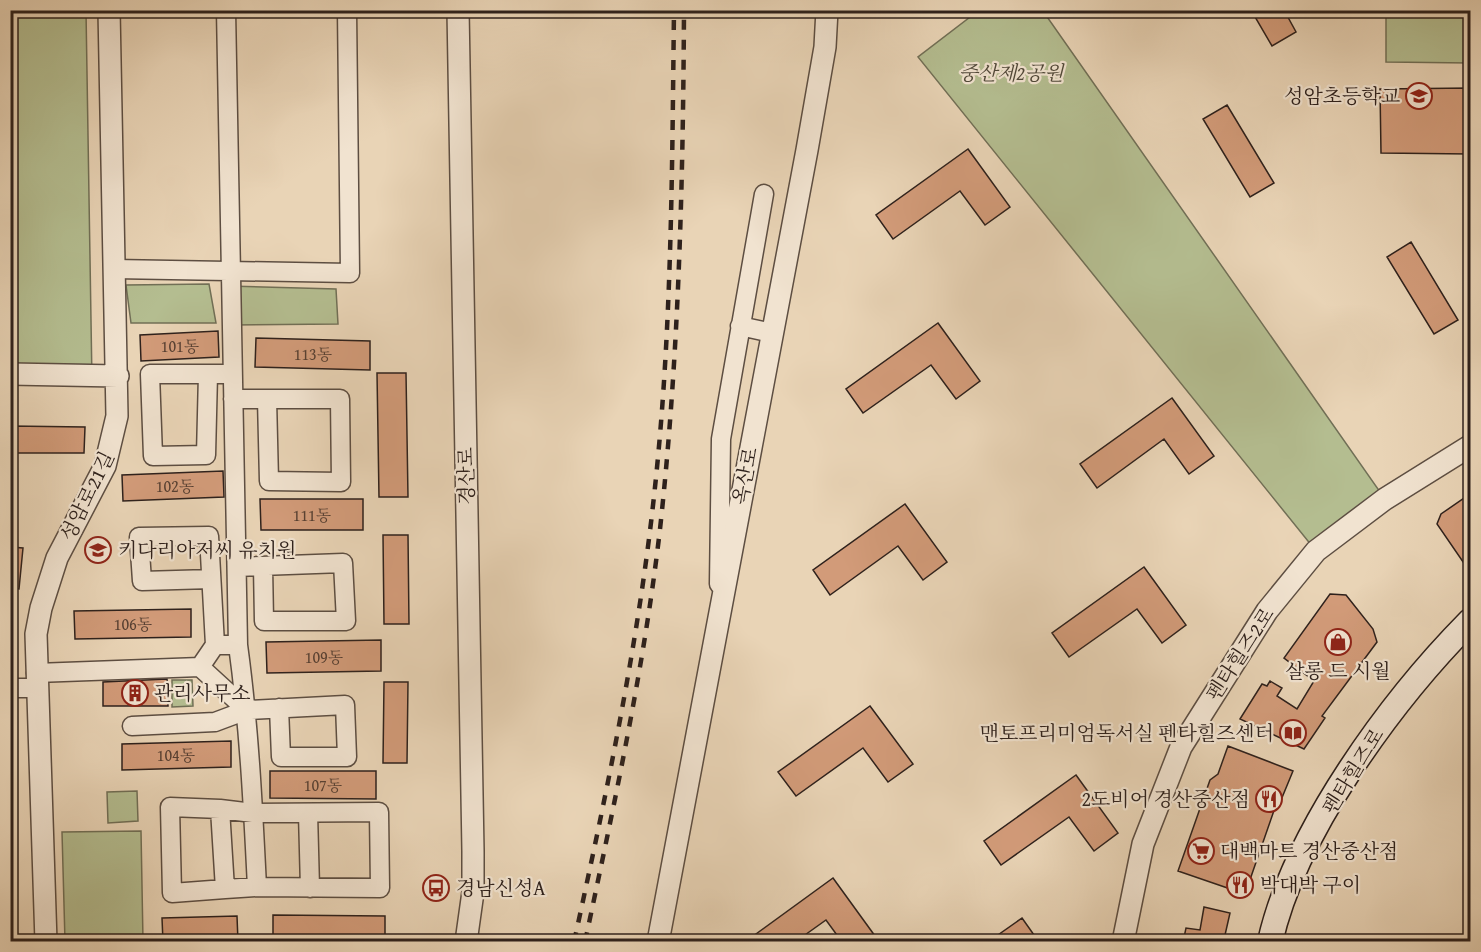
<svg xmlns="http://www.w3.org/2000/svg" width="1481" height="952" font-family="'Gentium Book Plus','Noto Serif KR',serif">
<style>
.green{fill:#b4bd90;stroke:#716f56;stroke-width:1.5}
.building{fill:#d29b79;stroke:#2e211c;stroke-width:1.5}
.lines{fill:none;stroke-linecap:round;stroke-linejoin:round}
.minor-casing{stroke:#5d4e42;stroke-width:21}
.tertiary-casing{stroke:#5d4e42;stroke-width:24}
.secondary-casing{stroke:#2e211c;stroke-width:27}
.minor{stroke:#f1e3d0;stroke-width:18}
.tertiary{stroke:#f1e3d0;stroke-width:21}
.secondary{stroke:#f1e3d0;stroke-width:24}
.rail{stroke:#2e211c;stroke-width:4.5;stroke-dasharray:10 10;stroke-linecap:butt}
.labels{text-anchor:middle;stroke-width:4.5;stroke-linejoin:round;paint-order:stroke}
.number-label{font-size:16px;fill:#574033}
.park-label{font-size:20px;font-style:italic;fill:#504839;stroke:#f1e3d0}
.poi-label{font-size:20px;fill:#2e211c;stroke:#f1e3d0;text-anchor:start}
.street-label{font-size:20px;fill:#2e211c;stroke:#f1e3d0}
</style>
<rect width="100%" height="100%" fill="#e9d4b6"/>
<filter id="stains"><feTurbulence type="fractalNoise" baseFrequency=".00333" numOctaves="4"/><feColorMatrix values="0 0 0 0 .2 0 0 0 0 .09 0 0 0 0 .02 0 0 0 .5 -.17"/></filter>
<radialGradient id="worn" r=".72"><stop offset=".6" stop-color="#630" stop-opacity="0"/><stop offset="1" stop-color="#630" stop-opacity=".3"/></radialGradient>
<path class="green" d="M11,11H86L92,382L11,381Z
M978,11H1043L1385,499L1316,551L918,57Z
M1386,11H1470V63L1386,62Z
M209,284L216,323H131L126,285Z
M227,286L336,289L338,324L233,325Z
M172,680H192L193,706L172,707Z
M137,791L138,821L108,823L107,792Z
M141,831L143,941H65L62,832Z"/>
<path class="building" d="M1251,10H1284L1296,32L1272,46Z
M1470,88V154L1381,153L1380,89Z
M1227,105L1274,183L1250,197L1203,119Z
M968,149L1010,207L985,225L960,191L893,239L876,215Z
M1411,242L1458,320L1434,334L1387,257Z
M938,323L980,381L956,399L931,365L863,413L846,389Z
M218,331L219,357L141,361L140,335Z
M256,338L370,341V370L255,367Z
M377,373H406L408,497H379Z
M1172,398L1214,456L1189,474L1164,439L1097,488L1080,464Z
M10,426L85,427L84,453H10Z
M223,471L224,497L123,501L122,475Z
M1470,494V572L1437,524L1441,514Z
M260,499H363V530H261Z
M905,504L947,562L923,580L898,546L830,595L813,570Z
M383,535H408L409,624H384Z
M10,547L23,548L19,589L10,588Z
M1144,567L1186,625L1162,643L1137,609L1069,657L1052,633Z
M1330,594L1346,595L1373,629L1377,642L1322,716L1325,718L1304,749L1240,719L1262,684L1267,686L1270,681L1282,688L1277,696L1297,709L1314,681L1284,658Z
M191,609V637L75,639L74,611Z
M381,640V671L267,673L266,642Z
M167,679L168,706H103V682Z
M384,682H408L407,763H383Z
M870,706L913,764L888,782L863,748L796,796L778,772Z
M231,741V767L122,770V744Z
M1228,746L1293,771L1281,800L1278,799L1245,894L1178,871L1210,780L1218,774Z
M270,771H376V799L270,798Z
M1076,775L1118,833L1094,851L1069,817L1001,865L984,841Z
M833,878L875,936L868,942H842L826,920L795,942H745Z
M1204,907L1230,913L1225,935L1228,936L1227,942H1183L1186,928L1200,930Z
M273,915L385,916V942H273Z
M237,916L238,942H163L162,918Z
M1022,918L1039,942H988Z"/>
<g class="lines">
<defs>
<path id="minor" d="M226,10L238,645
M114,269L350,273L347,10
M740,326L772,333
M208,374L206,455L153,456L150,374H232
M233,399H340L341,482L269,481L267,399
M237,567L343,563L346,621H264L263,566
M211,579L142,581L139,537L209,536L215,645
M719,584L721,439L764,194
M200,667L215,645H238C249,725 253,806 257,887L380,888L379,812L253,813L220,809L225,889L257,887
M36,673L200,667L247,710L345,705L347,757H281L279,708
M10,688H36
M132,726L215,722L247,710
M220,809L170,807L172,893L225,889
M308,813L310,888"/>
<path id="tertiary" d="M458,10L473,851V892L466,942
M10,374L118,376
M46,942L36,634L41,608L57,558L105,466L117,416L109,10
M658,942L807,150L825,47L827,10
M1123,942L1143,844L1181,747L1267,611L1316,551L1385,499L1470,446"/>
<path id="secondary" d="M1270,942C1295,831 1392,700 1470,621"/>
</defs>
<use href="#minor" class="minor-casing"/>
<use href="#tertiary" class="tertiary-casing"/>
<use href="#secondary" class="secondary-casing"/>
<use href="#minor" class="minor"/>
<use href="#tertiary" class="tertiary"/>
<use href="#secondary" class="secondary"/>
<path class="rail" d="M574,942C607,791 639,640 655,487C672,328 672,169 674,10
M585,942C614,805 644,668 660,529C679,356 683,184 684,10"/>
</g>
<defs>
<symbol id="school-ring" viewBox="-11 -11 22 22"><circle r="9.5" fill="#f1e3d0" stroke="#8f2418" stroke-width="1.5"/><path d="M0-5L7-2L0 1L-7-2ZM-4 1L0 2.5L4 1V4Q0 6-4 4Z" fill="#8f2418"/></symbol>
<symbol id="shop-ring" viewBox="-11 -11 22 22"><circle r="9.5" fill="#f1e3d0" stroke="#8f2418" stroke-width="1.5"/><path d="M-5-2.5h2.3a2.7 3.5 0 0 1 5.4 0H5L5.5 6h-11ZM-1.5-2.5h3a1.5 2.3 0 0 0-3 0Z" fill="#8f2418"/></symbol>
<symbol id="building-ring" viewBox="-11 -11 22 22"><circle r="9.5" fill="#f1e3d0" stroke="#8f2418" stroke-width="1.5"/><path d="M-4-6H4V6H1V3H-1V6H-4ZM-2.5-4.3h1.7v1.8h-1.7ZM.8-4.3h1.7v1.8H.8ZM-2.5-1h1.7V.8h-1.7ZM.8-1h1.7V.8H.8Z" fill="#8f2418"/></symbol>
<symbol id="library-ring" viewBox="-11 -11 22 22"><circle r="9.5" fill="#f1e3d0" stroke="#8f2418" stroke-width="1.5"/><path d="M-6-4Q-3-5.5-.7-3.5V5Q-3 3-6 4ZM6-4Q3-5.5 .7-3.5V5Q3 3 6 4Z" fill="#8f2418"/></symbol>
<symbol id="restaurant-ring" viewBox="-11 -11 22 22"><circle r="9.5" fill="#f1e3d0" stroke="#8f2418" stroke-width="1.5"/><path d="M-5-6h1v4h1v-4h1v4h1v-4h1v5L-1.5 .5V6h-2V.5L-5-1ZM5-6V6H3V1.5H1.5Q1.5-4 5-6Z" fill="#8f2418"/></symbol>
<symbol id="supermarket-ring" viewBox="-11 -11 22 22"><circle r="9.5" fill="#f1e3d0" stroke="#8f2418" stroke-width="1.5"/><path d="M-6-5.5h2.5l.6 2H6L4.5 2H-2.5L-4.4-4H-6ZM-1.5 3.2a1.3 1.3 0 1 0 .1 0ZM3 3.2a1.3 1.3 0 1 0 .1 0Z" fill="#8f2418"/></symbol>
<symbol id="bus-ring" viewBox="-11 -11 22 22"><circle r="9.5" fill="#f1e3d0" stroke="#8f2418" stroke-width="1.5"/><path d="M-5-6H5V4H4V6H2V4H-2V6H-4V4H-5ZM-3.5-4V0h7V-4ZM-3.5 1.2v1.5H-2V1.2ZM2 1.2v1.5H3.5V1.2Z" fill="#8f2418"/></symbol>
</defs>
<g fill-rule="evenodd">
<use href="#school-ring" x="1404" y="81" width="30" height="30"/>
<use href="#school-ring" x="83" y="535" width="30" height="30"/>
<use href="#shop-ring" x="1323" y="627" width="30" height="30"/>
<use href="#building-ring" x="120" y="678" width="30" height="30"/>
<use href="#library-ring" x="1278" y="718" width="30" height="30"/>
<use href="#restaurant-ring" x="1254" y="784" width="30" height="30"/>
<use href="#supermarket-ring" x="1186" y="836" width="30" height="30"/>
<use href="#restaurant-ring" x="1225" y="870" width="30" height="30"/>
<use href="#bus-ring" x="421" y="873" width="30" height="30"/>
</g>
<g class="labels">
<g class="number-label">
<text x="180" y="352">101동</text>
<text x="313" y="360">113동</text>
<text x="175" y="492">102동</text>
<text x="312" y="521">111동</text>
<text x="133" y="630">106동</text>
<text x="324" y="663">109동</text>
<text x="176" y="761">104동</text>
<text x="323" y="791">107동</text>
</g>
<g class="park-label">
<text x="1011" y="80">중산제2공원</text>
</g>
<g class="poi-label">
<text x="1400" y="103" text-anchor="end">성암초등학교</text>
<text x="118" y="557">키다리아저씨 유치원</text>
<text x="1338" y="678" text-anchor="middle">살롱 드 시월</text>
<text x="154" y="700">관리사무소</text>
<text x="1274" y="740" text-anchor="end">맨토프리미엄독서실 펜타힐즈센터</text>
<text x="1250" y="806" text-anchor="end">2도비어 경산중산점</text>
<text x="1220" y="858">대백마트 경산중산점</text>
<text x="1260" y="892">박대박 구이</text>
<text x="456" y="895">경남신성A</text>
</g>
<g class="street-label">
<text transform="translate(466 476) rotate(-91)" y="7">경산로</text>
<text transform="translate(745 476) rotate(-79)" y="7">옥산로</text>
<text transform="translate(87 496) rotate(-64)" y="7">성암로21길</text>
<text transform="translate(1240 654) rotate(-57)" y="7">펜타힐즈2로</text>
<text transform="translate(1353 771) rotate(-58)" y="7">펜타힐즈로</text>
</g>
</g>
<rect width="1481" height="952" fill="none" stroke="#e9d4b6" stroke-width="36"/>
<rect x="12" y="12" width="1457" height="928" fill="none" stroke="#2e211c" stroke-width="3"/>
<rect x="18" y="18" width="1445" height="916" fill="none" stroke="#2e211c" stroke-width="1.5"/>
<rect width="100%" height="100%" filter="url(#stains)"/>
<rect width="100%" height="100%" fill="url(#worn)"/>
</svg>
